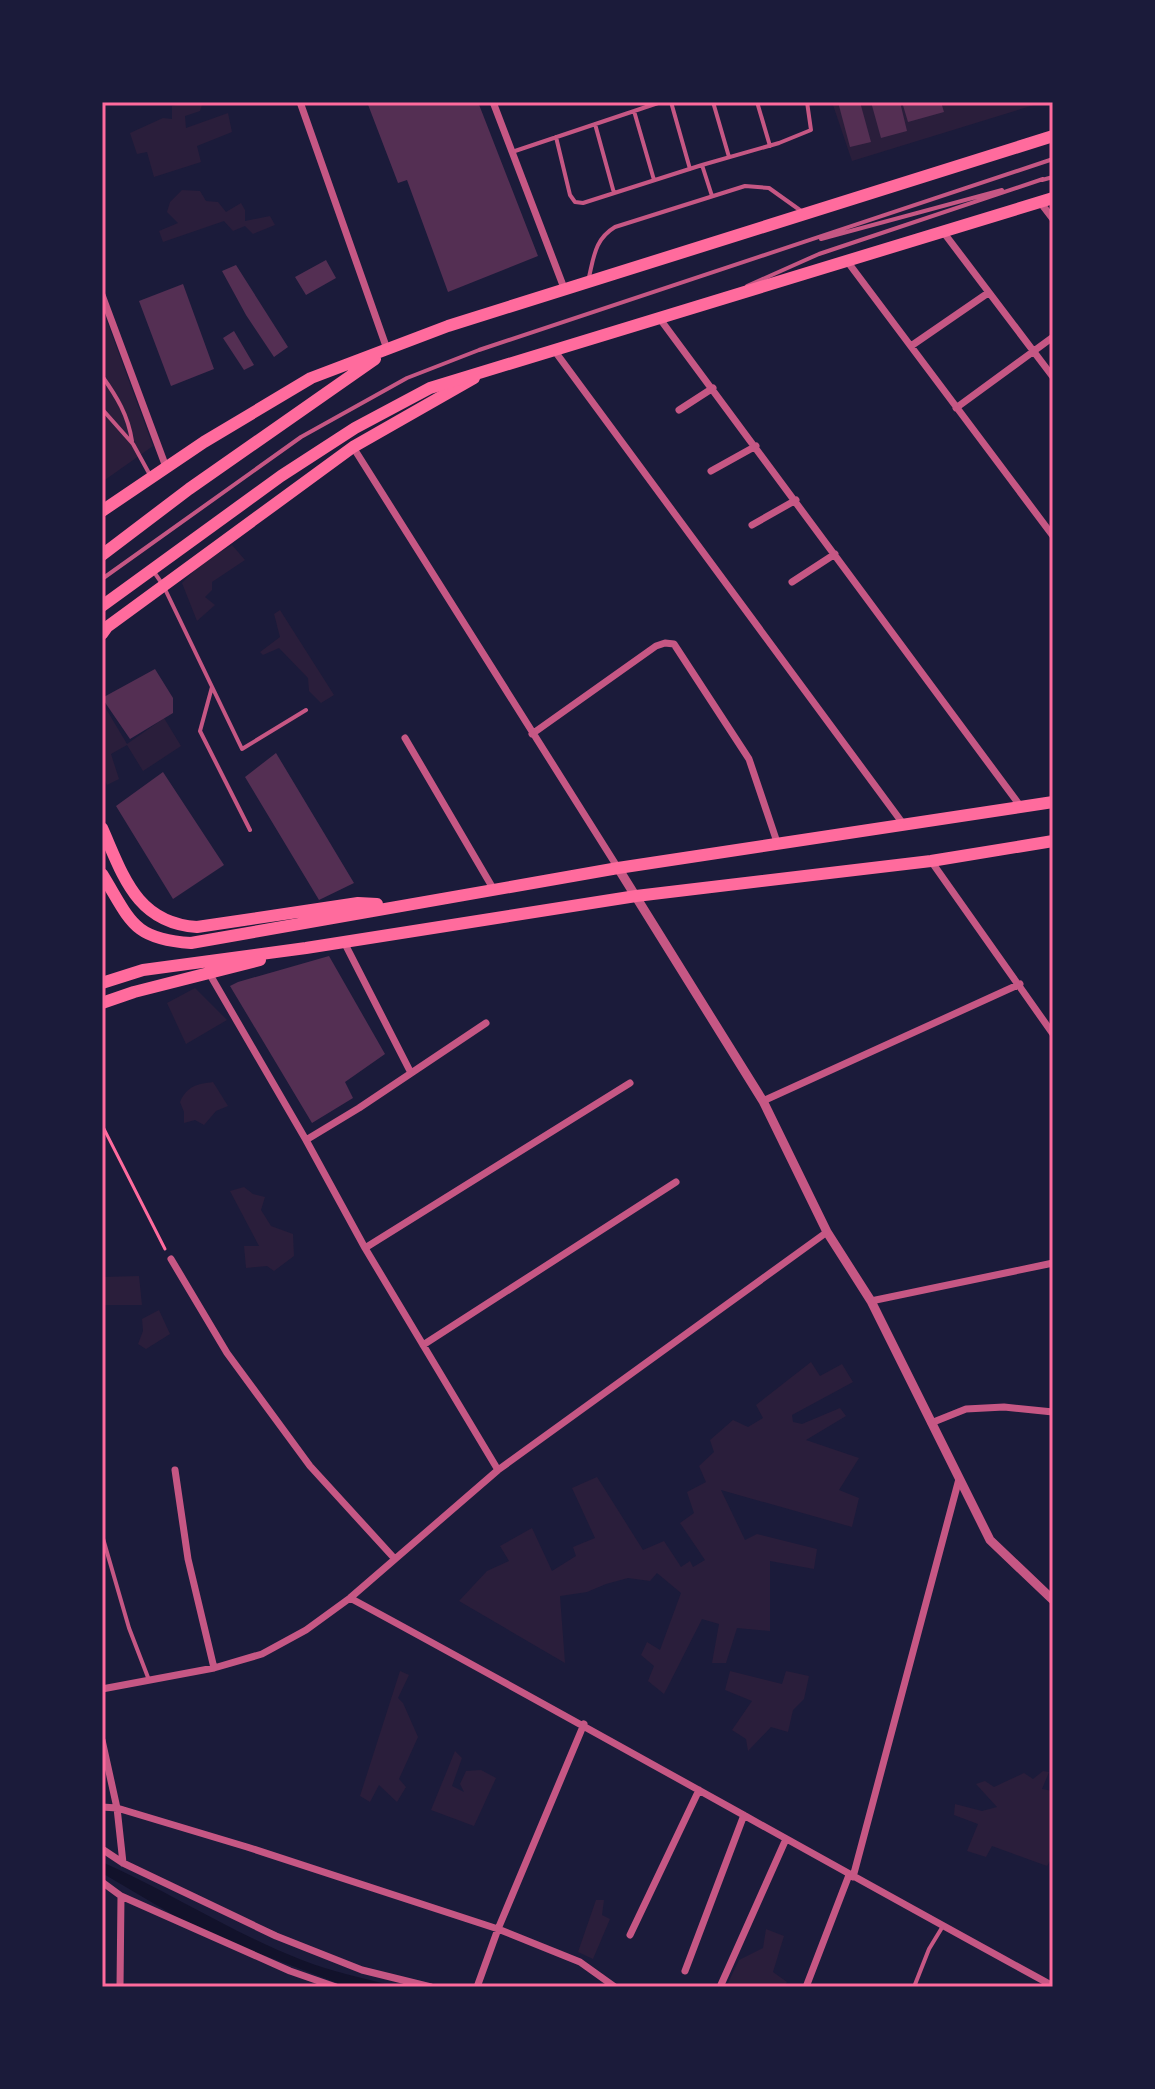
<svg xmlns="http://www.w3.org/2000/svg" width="1155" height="2089" font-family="Lora,serif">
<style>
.green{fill:#2a1e3b}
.water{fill:#12122b}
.building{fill:#542f53}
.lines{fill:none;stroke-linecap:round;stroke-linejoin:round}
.path{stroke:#ff6b9d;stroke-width:3}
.service{stroke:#c65784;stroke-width:4}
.minor{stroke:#c65784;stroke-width:7}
.tertiary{stroke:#c65784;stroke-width:9}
.primary{stroke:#ff6b9d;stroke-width:12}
.trunk{stroke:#ff6b9d;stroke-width:12}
.neatline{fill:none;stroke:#ff6b9d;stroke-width:3}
</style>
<rect width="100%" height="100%" fill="#1b1b3a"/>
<path class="green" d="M191,102H203L200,111L185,116L186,128L228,113L232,132L197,146L201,162L154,177L147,152L137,154L130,133L163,118L172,119V106Z
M832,102H1044L852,161Z
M182,190L200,191L206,201L218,202L226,212L241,203L245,210V221L270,216L275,225L253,234L245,226L233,231L224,221L163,242L159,231L178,223L167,212L170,202Z
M102,308L153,446L102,482Z
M232,545L245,560L212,582V590L205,597L215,605L197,621L182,583L202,563Z
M280,610L334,695L321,703L309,691L308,678L279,648L263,655L260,652L280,637L274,614Z
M102,702L127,744L164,718L181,746L143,771L127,745L111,754L119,779L107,785L102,775Z
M195,988L227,1020L186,1044L167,1003Z
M213,1082L228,1106L216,1111L204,1125L195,1120L184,1123V1112L180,1102C187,1086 197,1084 213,1082Z
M244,1187L253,1194L265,1197L261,1210L271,1226L293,1234L294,1256L274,1271L267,1266L246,1268L244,1246H259L230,1191Z
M139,1276L142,1305H102V1277Z
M159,1310L170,1334L146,1349L138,1344L143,1331L142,1319Z
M811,1362L820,1376L842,1364L853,1382L792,1415L793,1422L802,1424L840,1408L846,1416L806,1440L859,1458L839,1490L859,1498L852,1527L721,1490L745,1540L757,1534L817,1549L814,1569L770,1561V1631L737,1628L726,1663H712L719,1624L702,1619L664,1694L648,1681L654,1666L641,1655L647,1642L660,1650L681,1593L657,1573L650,1581L628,1578L606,1584L587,1592L560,1596L565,1663L459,1601L487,1571L509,1561L500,1546L532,1528L552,1571L576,1556L573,1547L595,1538L572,1488L597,1477L643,1550L664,1541L681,1567L690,1561L693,1567L705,1560L680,1523L694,1513L687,1492L706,1482L699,1466L714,1452L710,1440L733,1420L748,1427L763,1418L756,1405Z
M400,1671L409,1675L398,1698L403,1703L418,1737L399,1779L406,1787L397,1802L379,1785L370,1802L360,1796Z
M730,1671L782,1684L786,1671L809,1676L804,1699L793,1710L788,1732L771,1727L748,1751L746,1739L732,1730L752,1701L725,1690Z
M455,1751L462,1758L452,1786L464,1792L460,1784L466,1771L481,1770L496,1778L474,1826L431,1810Z
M1043,1771L1049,1772L1042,1789L1053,1791V1856L1047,1866L992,1846L986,1857L967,1851L978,1824L954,1815L955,1804L982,1811L997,1807L976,1784L985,1781L994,1787L1024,1773L1033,1779Z
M596,1900H604L602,1915L610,1919L593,1959L578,1952Z
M766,1929L784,1936L773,1972L787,1982L784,1987H726L739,1960L763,1948Z"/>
<path class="water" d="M102,1862C170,1892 232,1933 302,1960C332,1972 365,1978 397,1987H348L245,1948L180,1919L102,1873Z"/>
<path class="building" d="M367,102H478L538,256L448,292L407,180L398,183Z
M838,102H860L871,142L850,147Z
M871,102H900L907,131L881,138Z
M902,102H941L944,112L908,122Z
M326,260L336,278L306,295L295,277Z
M236,265L288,347L274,357L246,315L222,271Z
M183,284L214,369L171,386L139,301Z
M234,331L254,365L244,370L223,338Z
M155,669L173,698V713L130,739L102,698Z
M276,753L354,883L319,900L245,777Z
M163,772L224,865L173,899L116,806Z
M329,956L385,1054L345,1082L353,1098L312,1123L230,986L238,982Z"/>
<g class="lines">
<path class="path" d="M102,1125L165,1249"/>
<path class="service" d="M671,102L690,169
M713,102L729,157
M757,102L770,146
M634,111L654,180
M595,124L614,193
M556,137L570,195L575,202L583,203L702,165
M512,152L661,102
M1042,180L1053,177
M712,196L702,165L779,143L811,130L807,102
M821,239L1002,190
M589,277C594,256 595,239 615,227L745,186L769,188L804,213
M747,286L819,254L1043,179
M102,376C117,397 128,415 132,441
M102,409L133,444L150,475
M154,572L163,585L242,749L306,710
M102,579L301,437L407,378L479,350L1053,159
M212,687L200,731L250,830
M102,1535L129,1628L149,1680
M914,1987L929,1949L943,1926"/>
<path class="minor" d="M300,102L387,349
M493,102L564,288
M1040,202L1053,219
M944,233L1053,377
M847,261L1053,536
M102,295L166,467
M660,319L1021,807
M911,346L988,293
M554,350L904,825
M956,408L1053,337
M679,410L713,388
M353,447L618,868
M711,471L756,446
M752,525L796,500
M792,582L835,554
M532,734L656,646L665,643L674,644L749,759L778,845
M405,738L494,890
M931,861L1053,1034
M344,942L411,1073
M209,973L306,1140L365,1248L498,1470
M763,1101L1020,984
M306,1140L359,1108L486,1023
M365,1248L630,1083
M171,1259L227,1353L310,1466L394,1558
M871,1301L1053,1263
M423,1345L676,1182
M931,1423L966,1409L1004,1407L1053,1412
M175,1470L188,1559L214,1668
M350,1598C585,1725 818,1858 1053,1986
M102,1689L214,1668L262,1654L306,1630L350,1598L498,1470L827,1232
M102,1740L117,1808L123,1863
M102,1807L117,1808L247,1847L498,1929L580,1962L615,1987
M102,1849L123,1863L276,1936L362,1970L431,1987
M853,1877L959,1479
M102,1882L121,1896L290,1971L336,1987
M630,1935L699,1790
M685,1971L744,1815
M120,1987L121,1896
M477,1987L498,1929L584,1724
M720,1987L786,1839
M806,1987L849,1875"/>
<path class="tertiary" d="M618,868L763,1101L827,1232L871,1301L990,1540L1053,1600"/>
<path class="primary" d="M102,634L107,627L353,447L474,378
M102,828C123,875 136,923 197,927L358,903L377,904
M102,874C131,921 132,939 191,943L618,868L1053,802
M102,983L143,970L306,948L636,896L931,861L1053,841
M102,1003L134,992L260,960"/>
<path class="trunk" d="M102,511L204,442L311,378L448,326L1053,136
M102,555L189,489L375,359
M102,606L281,476L355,428L430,388L1053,198"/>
</g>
<rect width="1155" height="2089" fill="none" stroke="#1b1b3a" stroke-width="208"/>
<rect x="104" y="104" width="947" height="1881" class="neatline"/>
</svg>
